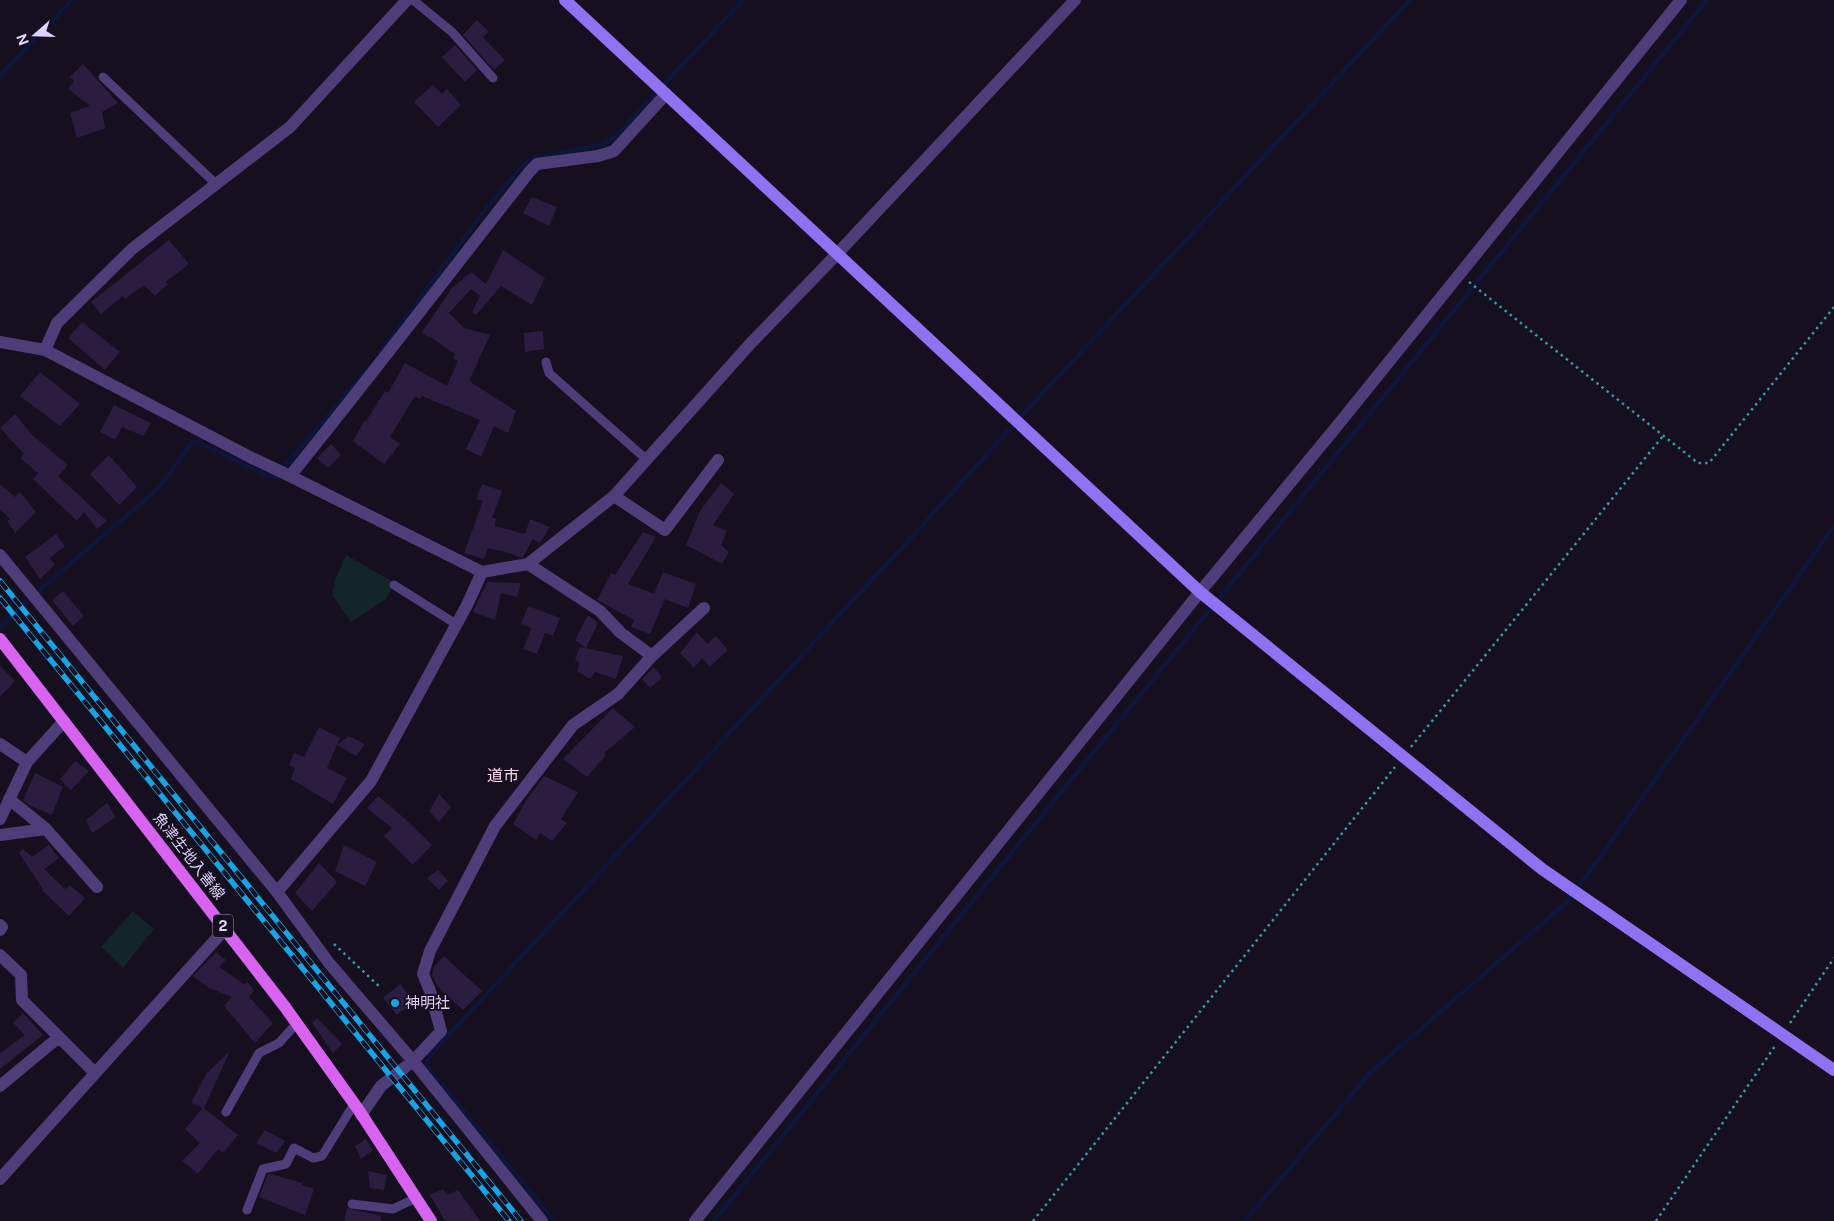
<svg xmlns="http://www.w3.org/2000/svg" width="1834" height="1221" font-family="'Public Sans','Noto Sans JP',sans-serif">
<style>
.green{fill:#132529}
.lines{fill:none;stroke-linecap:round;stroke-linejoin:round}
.stream{stroke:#0e153a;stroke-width:4.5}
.building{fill:#2b1d3f}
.path{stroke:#3997a7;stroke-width:2.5;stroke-dasharray:2.5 4;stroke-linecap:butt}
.lane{stroke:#4d3e7a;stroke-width:9}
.street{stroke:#4d3e7a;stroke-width:12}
.secondary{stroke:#8f72f2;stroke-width:12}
.primary{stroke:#d863f0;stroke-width:12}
.rail-casing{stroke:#16a4e3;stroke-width:5.5}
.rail{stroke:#150f20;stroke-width:4;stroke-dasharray:11;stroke-linecap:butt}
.poi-dot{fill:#16a4e3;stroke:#150f20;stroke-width:2}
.labels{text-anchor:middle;stroke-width:4;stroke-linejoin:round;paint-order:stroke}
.shield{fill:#150f20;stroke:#a298b9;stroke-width:1}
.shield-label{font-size:14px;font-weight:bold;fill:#dfd2fb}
.street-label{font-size:15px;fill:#dfd2fb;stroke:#150f20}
.poi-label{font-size:15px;fill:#dfd2fb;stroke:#150f20;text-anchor:start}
.neighbourhood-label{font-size:16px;fill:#fbd4e5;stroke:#150f20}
</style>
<rect width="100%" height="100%" fill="#150f20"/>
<path class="green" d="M346,555L395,583L386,599L351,622L332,595L335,580Z
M133,911L154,929L123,968L101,947Z"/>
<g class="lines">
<path class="stream" d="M0,76L72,0
M377,357L485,210L523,165L532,159L604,144L615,137L743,0
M0,628L28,600L159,488L193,441L209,447L269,477H276L369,367
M554,1221L426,1065L430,1055L910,539L1026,411L1410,0
M714,1221L974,899L1707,0
M1245,1221L1370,1073L1568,901L1598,860L1834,526"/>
</g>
<path class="building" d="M477,20L489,32L483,37L505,60L494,70L463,35Z
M455,45L477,70L465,82L442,57Z
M83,64L118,103L102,112L105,128L77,138L70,113L90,106L68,89L74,81L70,77Z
M433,85L442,94L447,89L461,105L438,127L414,102Z
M532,197L557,207L549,226L523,213Z
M169,240L189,264L166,282L168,284L155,296L144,285L125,299L123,296L101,314L91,302Z
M503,250L545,278L532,305L501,286L476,315L472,312L480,296L471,289L449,313L464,328L490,335L469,381L516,411L508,433L494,426L481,457L466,449L480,420L422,396L420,399L415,396L390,437L400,444L384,464L353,441L365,420L366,421L385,391L388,393L405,363L447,386L458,361L453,359L455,354L429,336L428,337L422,332L452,288L471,272L486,284Z
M82,322L120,352L105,370L68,338Z
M543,331L544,349L525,352L524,333Z
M40,372L80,404L60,426L20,396Z
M114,405L151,423L143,436L122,427L115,440L100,432Z
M15,414L31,434L68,465L58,476L107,521L97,529L84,512L77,521L33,479L38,473L20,458L24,454L0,428Z
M331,444L341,455L328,468L317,458Z
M109,455L137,487L119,505L90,474Z
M721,483L734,494L713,525L727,531L721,545L729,552L722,564L686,545L700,511Z
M0,484L15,497L20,492L36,512L15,533L7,521L10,519L0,509Z
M482,484L502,491L492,518L496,519L495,526L525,534L530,519L550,527L540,543L533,539L523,557H519L509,553L488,548L484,559L464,553L483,501L476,499Z
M643,532L656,537L628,584L654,594L663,572L696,584L688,608L665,599L650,634L631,627L634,620L597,600L611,573L615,575Z
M56,534L65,546L50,558L55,565L40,579L25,557Z
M487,582L521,583L517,597L501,593L495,620L473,612Z
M63,591L84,616L73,626L52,600Z
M528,606L560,618L553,636L545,633L537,654L523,649L532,628L521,624Z
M588,615L598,623L586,648L575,640Z
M697,632L707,644L716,636L728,650L710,667L702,658L694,668L680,653Z
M580,647L623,656L616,679L595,672L590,679L577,671L580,663L575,659Z
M0,666L15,681L0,697Z
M654,667L662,678L650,688L642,679Z
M613,708L635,727L604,753L606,755L587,777L563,759Z
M319,727L340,738L327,768L347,778L333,804L291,779L295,768L289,765L294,753L304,757Z
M349,736L365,744L356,756L337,745Z
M75,761L89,771L71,790L60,779Z
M35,773L63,787L52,815L29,805L23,800Z
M544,776L578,792L561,819L567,823L552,841L540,833L536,840L513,824L527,799Z
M439,794L451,807L439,822L429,811Z
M378,796L403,817L432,845L413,865L384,836L392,828L367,808Z
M107,803L116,817L92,833L86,820Z
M49,845L59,858L44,869L65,889L70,885L85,898L69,916L42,890L43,889L19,853L23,849L32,857Z
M344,845L377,862L365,886L335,871Z
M319,863L337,882L312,911L295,893Z
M438,870L448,881L439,890L427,878Z
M216,952L226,960L219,967L244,984L247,982L254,990L249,997L273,1023L255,1043L224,1006L232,997L209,988L193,976Z
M444,956L482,991L463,1010L437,986L432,974L434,967Z
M400,984L414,1002L397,1015L383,998Z
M23,1013L43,1035L0,1069V1053L25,1035L13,1023Z
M317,1018L342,1044L333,1053L312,1023Z
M230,1051L204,1108L238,1135L223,1153L218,1149L198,1174L182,1161L200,1143L185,1129L203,1108L191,1103L206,1074Z
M265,1130L285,1141L276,1153L256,1143Z
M366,1139L373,1150L361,1159L355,1146Z
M368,1171L387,1175L384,1190L370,1188Z
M268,1174H271L302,1183V1185L314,1189L305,1215L259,1197Z
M443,1189L447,1195L458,1190L480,1221H445L430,1195Z
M347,1208L381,1216V1221H344Z"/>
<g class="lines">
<path class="path" d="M1469,282L1698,463H1709L1834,307
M1411,747L1663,436
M334,944L381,988
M1790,1023L1834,958
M1033,1221L1395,767
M1656,1221L1775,1046"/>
<path class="lane" d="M413,0L452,32L493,78
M103,77L216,184
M546,362L549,373L647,460
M394,585L456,624
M226,1112L259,1053L279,1043L297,1023
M352,1204L393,1209L416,1198
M247,1210L263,1169L286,1164L294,1148L313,1158L322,1156L354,1104"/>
<path class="street" d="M0,342L45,350L250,457L290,476L482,572L528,564L614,496L751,343L837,254L1075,0
M45,350L57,323L132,249L290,127L407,0
M290,476C372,375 450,272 530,171L537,164L598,156L614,151L666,94
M614,496L665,530L718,460
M0,555L277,892L329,963L413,1061L542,1221
M652,656L704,608
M0,744L27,762L64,721
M0,819L27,762
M46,829L97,887
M0,835L46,829L9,799
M277,892L371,781L467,605L482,572
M0,925L2,927L0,930
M0,955L21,975L22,1000L95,1073
M0,1086L59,1037
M361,1115L381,1086L413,1061L441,1031L430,991L423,974L430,951L495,826L573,725L618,694L652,656L621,633L600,611L528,564
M0,1179L225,929
M695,1221L1200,592L1333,431L1681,0"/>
<path class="secondary" d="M565,0L1200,592L1542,869L1834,1070"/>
<path class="primary" d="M0,639L285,1007L358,1109L431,1221"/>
<defs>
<path id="rail" d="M0,581L521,1221
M0,598L509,1221"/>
</defs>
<use href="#rail" class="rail-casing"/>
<use href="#rail" class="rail"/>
</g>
<circle class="poi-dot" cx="395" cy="1003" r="5"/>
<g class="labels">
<rect class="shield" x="213" y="914.5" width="20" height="23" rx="4"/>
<g class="shield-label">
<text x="223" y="931">2</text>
</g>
<g class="street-label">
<text transform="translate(189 856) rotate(52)" y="5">魚津生地入善線</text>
</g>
<g class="poi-label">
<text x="405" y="1008">神明社</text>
</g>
<g class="neighbourhood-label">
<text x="503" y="781">道市</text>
</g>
</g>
<g transform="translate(35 35) rotate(250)" stroke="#150f20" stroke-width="4" paint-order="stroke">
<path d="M0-4L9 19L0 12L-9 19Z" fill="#dfd2fb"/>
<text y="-8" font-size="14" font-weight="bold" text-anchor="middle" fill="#dfd2fb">N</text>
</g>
</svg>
